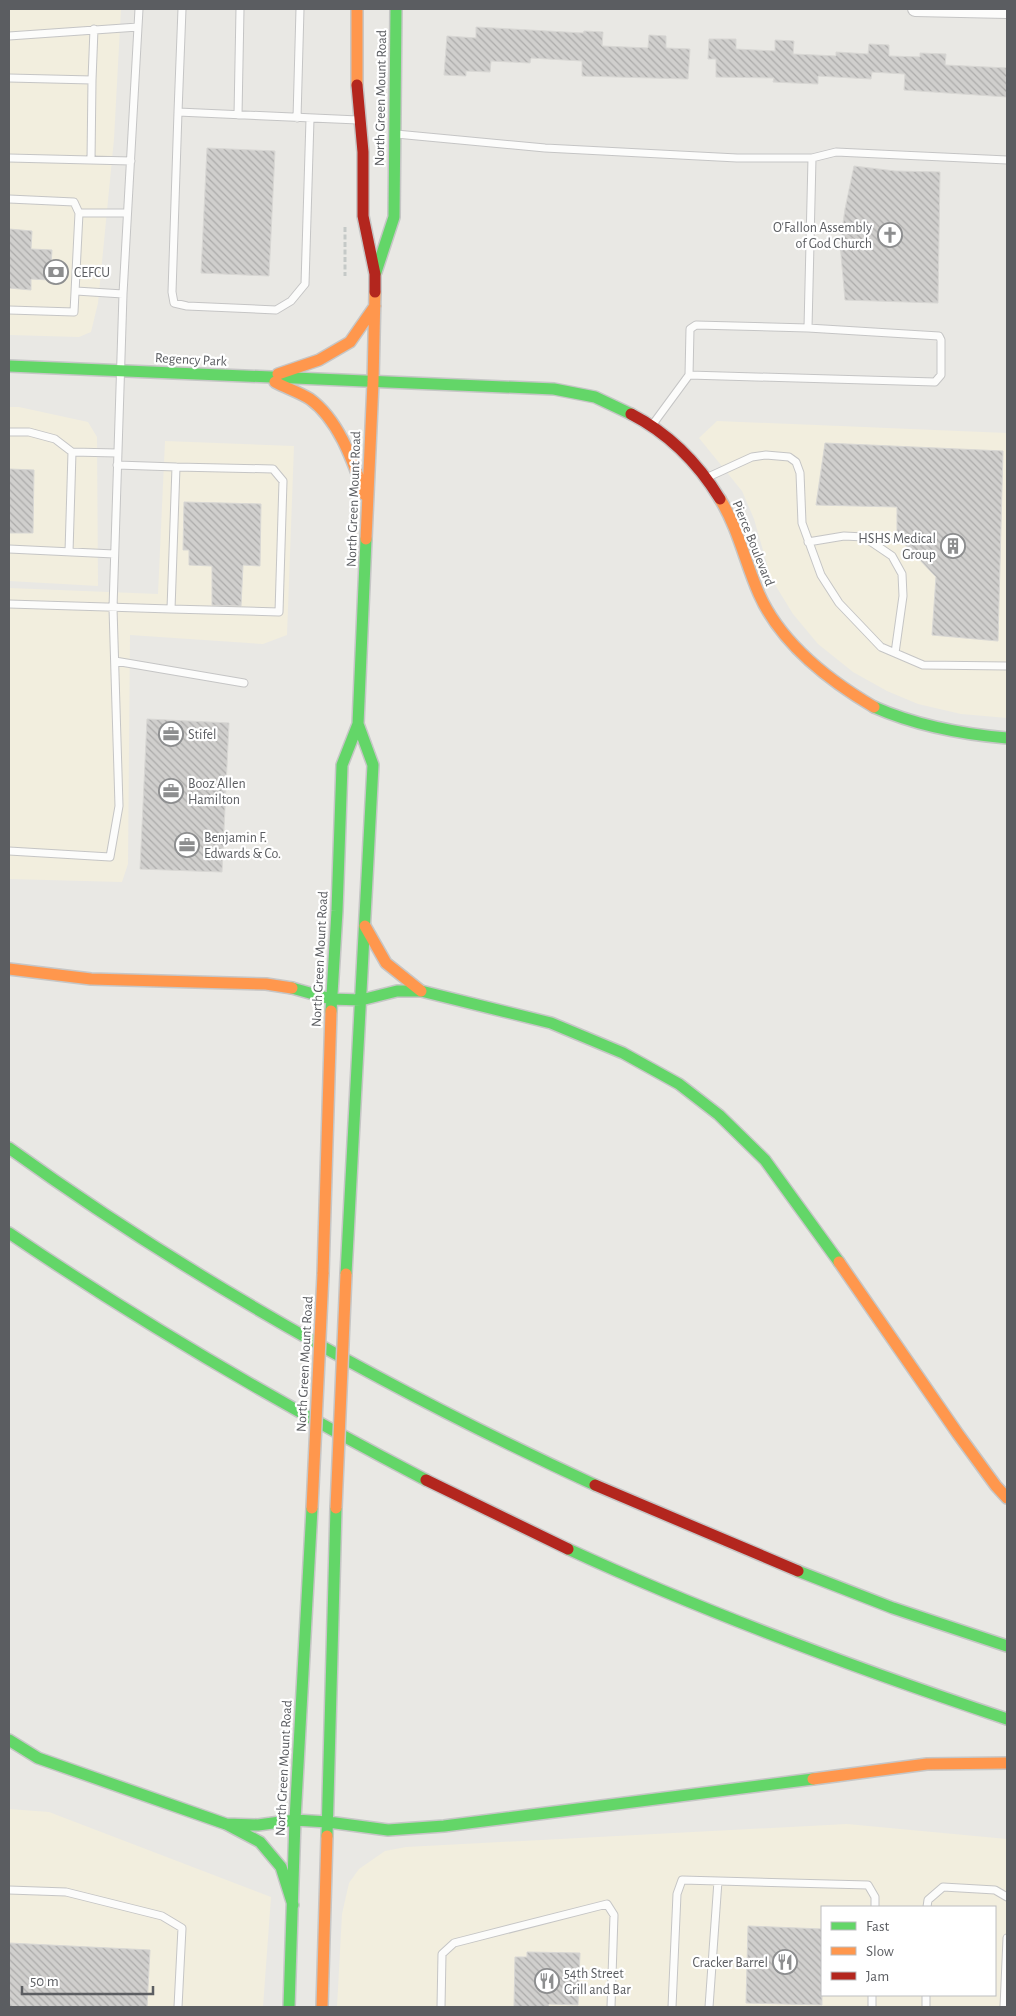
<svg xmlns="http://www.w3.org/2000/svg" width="1016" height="2016" font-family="'Alegreya Sans',sans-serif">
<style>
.commercial{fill:#f2eede;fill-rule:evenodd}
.building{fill:url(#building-back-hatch);stroke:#d8d7d4}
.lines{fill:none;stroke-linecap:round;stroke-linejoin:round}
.lane-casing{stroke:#c5c5c5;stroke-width:9}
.street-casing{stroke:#c5c5c5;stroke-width:16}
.fast-casing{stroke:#c6c6c6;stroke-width:14}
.slow-casing{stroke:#c6c6c6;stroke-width:14}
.jam-casing{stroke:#c6c6c6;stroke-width:14}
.path{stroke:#c5c9c7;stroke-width:3;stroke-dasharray:5 2.5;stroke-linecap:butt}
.lane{stroke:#fcfcfb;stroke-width:7}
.street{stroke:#fcfcfb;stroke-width:14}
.fast{stroke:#63d668;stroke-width:11}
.slow{stroke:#ff974d;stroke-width:11}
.jam{stroke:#b3261e;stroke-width:11}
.slow-bridge-casing{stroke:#c6c6c6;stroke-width:14;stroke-linecap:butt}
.slow-bridge{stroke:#ff974d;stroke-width:11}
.labels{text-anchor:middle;stroke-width:4.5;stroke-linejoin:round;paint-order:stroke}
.street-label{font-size:14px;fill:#5b5d61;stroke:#fff}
.poi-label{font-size:14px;fill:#5b5d61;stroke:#fff;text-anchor:start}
</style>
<defs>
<pattern id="building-back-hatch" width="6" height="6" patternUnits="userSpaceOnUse" patternTransform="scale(1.25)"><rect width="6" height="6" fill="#d0cfcd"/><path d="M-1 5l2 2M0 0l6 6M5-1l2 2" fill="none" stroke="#acabaa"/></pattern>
</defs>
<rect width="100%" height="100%" fill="#e9e8e4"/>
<path class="commercial" d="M9,9H121L114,139L98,303L91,332L79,337L9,335Z
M9,407H19L88,422L97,437L98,586L9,581Z
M717,421L1007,433V718L961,714L918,704L887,691L853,672L818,644L793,614L771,578L754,519L742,491L699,438Z
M165,441L294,446L287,635L263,644L130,635L128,864L122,882L9,879V588L158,594Z
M9,1809L49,1812L271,1897L263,2007H9Z
M847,1824L1007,1839V2007H337L342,1914L349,1883L359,1869L385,1851L406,1847ZM822,1907H995V1995H822Z"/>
<path class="building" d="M476,27L583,33L584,31L603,32L602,46L648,48L649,35L666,36V48L690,49L688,79L582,76V61L531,58L530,63L491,61L490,72L466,71V76L444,75L447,36L476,38Z
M709,39H736V49L775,51V40L794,41L793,54L836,56V52L868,54L869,44L889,45V56L920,57V53L946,54L945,65L1007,68V97L904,90L905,74L872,72L871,79L818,76V84L773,82L774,78L716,77V59H708Z
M207,148L275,151L269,276L201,273Z
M854,166L895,171L940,172L938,303L845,300L840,244L845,209Z
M9,229L32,231L31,249L52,250L50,280L31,279V290L9,288Z
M825,443L1003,451L998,641L932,635L936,577L897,536V507L816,505Z
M9,469L34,470L33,533H9Z
M184,502L261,504L260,566L243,565L241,606L212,605V566L189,565V550H183Z
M147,719L229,723L222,872L140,869Z
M748,1926L822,1929V2005L746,2003Z
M9,1943L150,1950L147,2007H9Z
M527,1952L580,1953L578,2005L549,2004L548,2007H514L515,1957H527Z"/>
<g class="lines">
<defs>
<path id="lane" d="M182,9L178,112L358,120
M9,36L138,27
M9,78L92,80L91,160
M92,80L94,29
M178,112L172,292L174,303L187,306L276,310L291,301L305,284L310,119
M238,115L240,9
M297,118L300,9
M396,134L545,148L737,158H812L808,328L696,325L690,329L689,375L653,424
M9,158L131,161
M812,158L836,152L1007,160
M9,199L74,202L79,213L74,312L9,310
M79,213H127
M76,291L123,294
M689,375L935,382L941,375V340L939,336L808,328
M9,432H29L55,439L72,452L117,453
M706,478L752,457L766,455L789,457L796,462L800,473L802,523L821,575L839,603L881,647L923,665L1007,666
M808,542L844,536L864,537L892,556L902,574L903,596L895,653
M9,549L114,554
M69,552L72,452
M9,604L171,609L176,467L117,465
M171,609L279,612L283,481L273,469L176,467
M115,661L244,683
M9,851L110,857L119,806L113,608L123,294L139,9
M9,1890L66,1892L162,1916L182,1928L178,2007
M927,1907L928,1900L943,1887L995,1890L1007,1897
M441,2007L442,1954L454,1943L607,1904L614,1915L611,2007
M672,2007L677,1894L682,1880L868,1885L875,1897V1907
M709,2007L718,1881
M872,2007V1995
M926,2007V1995
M1004,2007L1007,1938"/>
<path id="street" d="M915,9L1007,11"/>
<path id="fast" d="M376,272L394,217L396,9
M9,366L554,389L595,397L631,414
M874,707C917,726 960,734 1007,738
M292,988L331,999L361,1000L397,991H421L551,1023L623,1053L679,1084L719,1115L765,1160L839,1262
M331,1011L337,911L342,765L358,724L366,539
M9,1148C192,1280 390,1390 595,1485
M9,1233C143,1324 282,1405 426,1480
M346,1274L373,765L358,724
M568,1549C711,1615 858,1669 1007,1719
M798,1571L893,1608L1007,1646
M9,1740L38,1758L226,1824L260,1842L281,1867L293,1905
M226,1824L258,1825L295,1820L328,1822L388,1830L444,1826L813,1779
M327,1836L336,1508
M289,2007L295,1820L312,1508"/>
<path id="slow" d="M357,9V85
M278,374L319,360L350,342L375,306
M275,382C286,388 299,392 310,399C339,420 353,462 365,495
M720,499C738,528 745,562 759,594C781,644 828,680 874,707
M366,539L373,382L375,292
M365,926L386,963L421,991
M9,969L91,979L266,984L292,988
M839,1262L958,1434L996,1486L1007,1498
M323,1274L331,1011
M813,1779L927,1764L1007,1763
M322,2007L327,1836"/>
<path id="jam" d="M357,85L363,152V216L375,274V292
M631,414C668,433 698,463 720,499
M426,1480L568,1549
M595,1485L798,1571"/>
</defs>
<use href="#lane" class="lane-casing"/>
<use href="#street" class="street-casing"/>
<use href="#fast" class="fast-casing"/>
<use href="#slow" class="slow-casing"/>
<use href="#jam" class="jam-casing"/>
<path class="path" d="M345,227V276"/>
<use href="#lane" class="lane"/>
<use href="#street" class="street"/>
<use href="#fast" class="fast"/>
<use href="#slow" class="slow"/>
<use href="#jam" class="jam"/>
<defs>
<path id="slow-bridge" d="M312,1508L323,1274
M336,1508L346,1274"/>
</defs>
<use href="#slow-bridge" class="slow-bridge-casing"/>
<use href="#slow-bridge" class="slow-bridge"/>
</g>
<defs>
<symbol id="church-ring" viewBox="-11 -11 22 22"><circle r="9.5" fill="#fff" stroke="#8d8e8f" stroke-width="1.5"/><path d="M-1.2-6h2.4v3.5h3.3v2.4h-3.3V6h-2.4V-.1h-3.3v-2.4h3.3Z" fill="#8d8e8f"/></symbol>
<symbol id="bank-ring" viewBox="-11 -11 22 22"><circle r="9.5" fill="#fff" stroke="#8d8e8f" stroke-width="1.5"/><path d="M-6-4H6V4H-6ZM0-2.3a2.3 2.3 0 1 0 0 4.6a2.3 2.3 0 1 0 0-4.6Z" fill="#8d8e8f"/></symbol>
<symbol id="building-ring" viewBox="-11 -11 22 22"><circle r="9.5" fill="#fff" stroke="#8d8e8f" stroke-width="1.5"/><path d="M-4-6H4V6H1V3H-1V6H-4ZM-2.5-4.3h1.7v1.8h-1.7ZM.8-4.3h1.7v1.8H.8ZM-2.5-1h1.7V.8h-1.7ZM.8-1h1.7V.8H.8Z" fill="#8d8e8f"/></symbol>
<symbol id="office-ring" viewBox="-11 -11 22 22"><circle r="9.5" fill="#fff" stroke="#8d8e8f" stroke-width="1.5"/><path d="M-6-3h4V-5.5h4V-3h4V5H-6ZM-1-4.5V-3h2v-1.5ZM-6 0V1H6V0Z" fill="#8d8e8f"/></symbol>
<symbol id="restaurant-ring" viewBox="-11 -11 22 22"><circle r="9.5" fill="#fff" stroke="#8d8e8f" stroke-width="1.5"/><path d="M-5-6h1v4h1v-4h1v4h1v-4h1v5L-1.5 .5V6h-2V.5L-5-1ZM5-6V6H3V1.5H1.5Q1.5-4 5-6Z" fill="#8d8e8f"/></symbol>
</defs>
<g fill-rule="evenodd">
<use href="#church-ring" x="876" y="221" width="28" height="28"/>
<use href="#bank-ring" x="42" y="258" width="28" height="28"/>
<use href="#building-ring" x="939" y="532" width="28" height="28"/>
<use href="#office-ring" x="157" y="720" width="28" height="28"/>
<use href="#office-ring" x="157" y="777" width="28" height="28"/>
<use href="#office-ring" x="173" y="831" width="28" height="28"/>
<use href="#restaurant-ring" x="771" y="1948" width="28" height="28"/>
<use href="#restaurant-ring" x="533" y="1967" width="28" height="28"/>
</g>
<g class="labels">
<g class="street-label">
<text transform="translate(380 98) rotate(-89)" y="5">North Green Mount Road</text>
<text transform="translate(191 359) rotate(3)" y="5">Regency Park</text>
<text transform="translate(353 499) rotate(-88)" y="5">North Green Mount Road</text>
<text transform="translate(754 543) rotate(68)" y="5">Pierce Boulevard</text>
<text transform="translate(319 959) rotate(-87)" y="5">North Green Mount Road</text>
<text transform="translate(304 1364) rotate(-87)" y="5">North Green Mount Road</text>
<text transform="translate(283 1768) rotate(-87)" y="5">North Green Mount Road</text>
</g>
<g class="poi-label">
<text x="872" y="232" text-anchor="end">O'Fallon Assembly<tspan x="872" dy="16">of God Church</tspan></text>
<text x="74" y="277">CEFCU</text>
<text x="936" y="543" text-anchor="end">HSHS Medical<tspan x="936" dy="16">Group</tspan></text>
<text x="188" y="739">Stifel</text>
<text x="188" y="788">Booz Allen<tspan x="188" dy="16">Hamilton</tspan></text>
<text x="204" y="842">Benjamin F.<tspan x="204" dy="16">Edwards &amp; Co.</tspan></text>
<text x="768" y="1967" text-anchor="end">Cracker Barrel</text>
<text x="564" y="1978">54th Street<tspan x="564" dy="16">Grill and Bar</tspan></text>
</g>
</g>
<rect width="1016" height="2016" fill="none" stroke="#5b5d61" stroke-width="20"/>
<rect x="821" y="1906" width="175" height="90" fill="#ffffff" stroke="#bdbec0"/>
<rect x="831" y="1922" width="25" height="8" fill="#63d668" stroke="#bdbec0"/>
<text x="866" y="1931" font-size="15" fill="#5b5d61">Fast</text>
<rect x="831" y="1947" width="25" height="8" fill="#ff974d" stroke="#bdbec0"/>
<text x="866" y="1956" font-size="15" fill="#5b5d61">Slow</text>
<rect x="831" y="1972" width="25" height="8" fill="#b3261e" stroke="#bdbec0"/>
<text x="866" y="1981" font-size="15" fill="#5b5d61">Jam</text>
<path d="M22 1986v8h131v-8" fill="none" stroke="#5b5d61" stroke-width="2.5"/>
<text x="30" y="1986" font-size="15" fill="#5b5d61" stroke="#ffffff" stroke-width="4" paint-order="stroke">50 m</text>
</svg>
